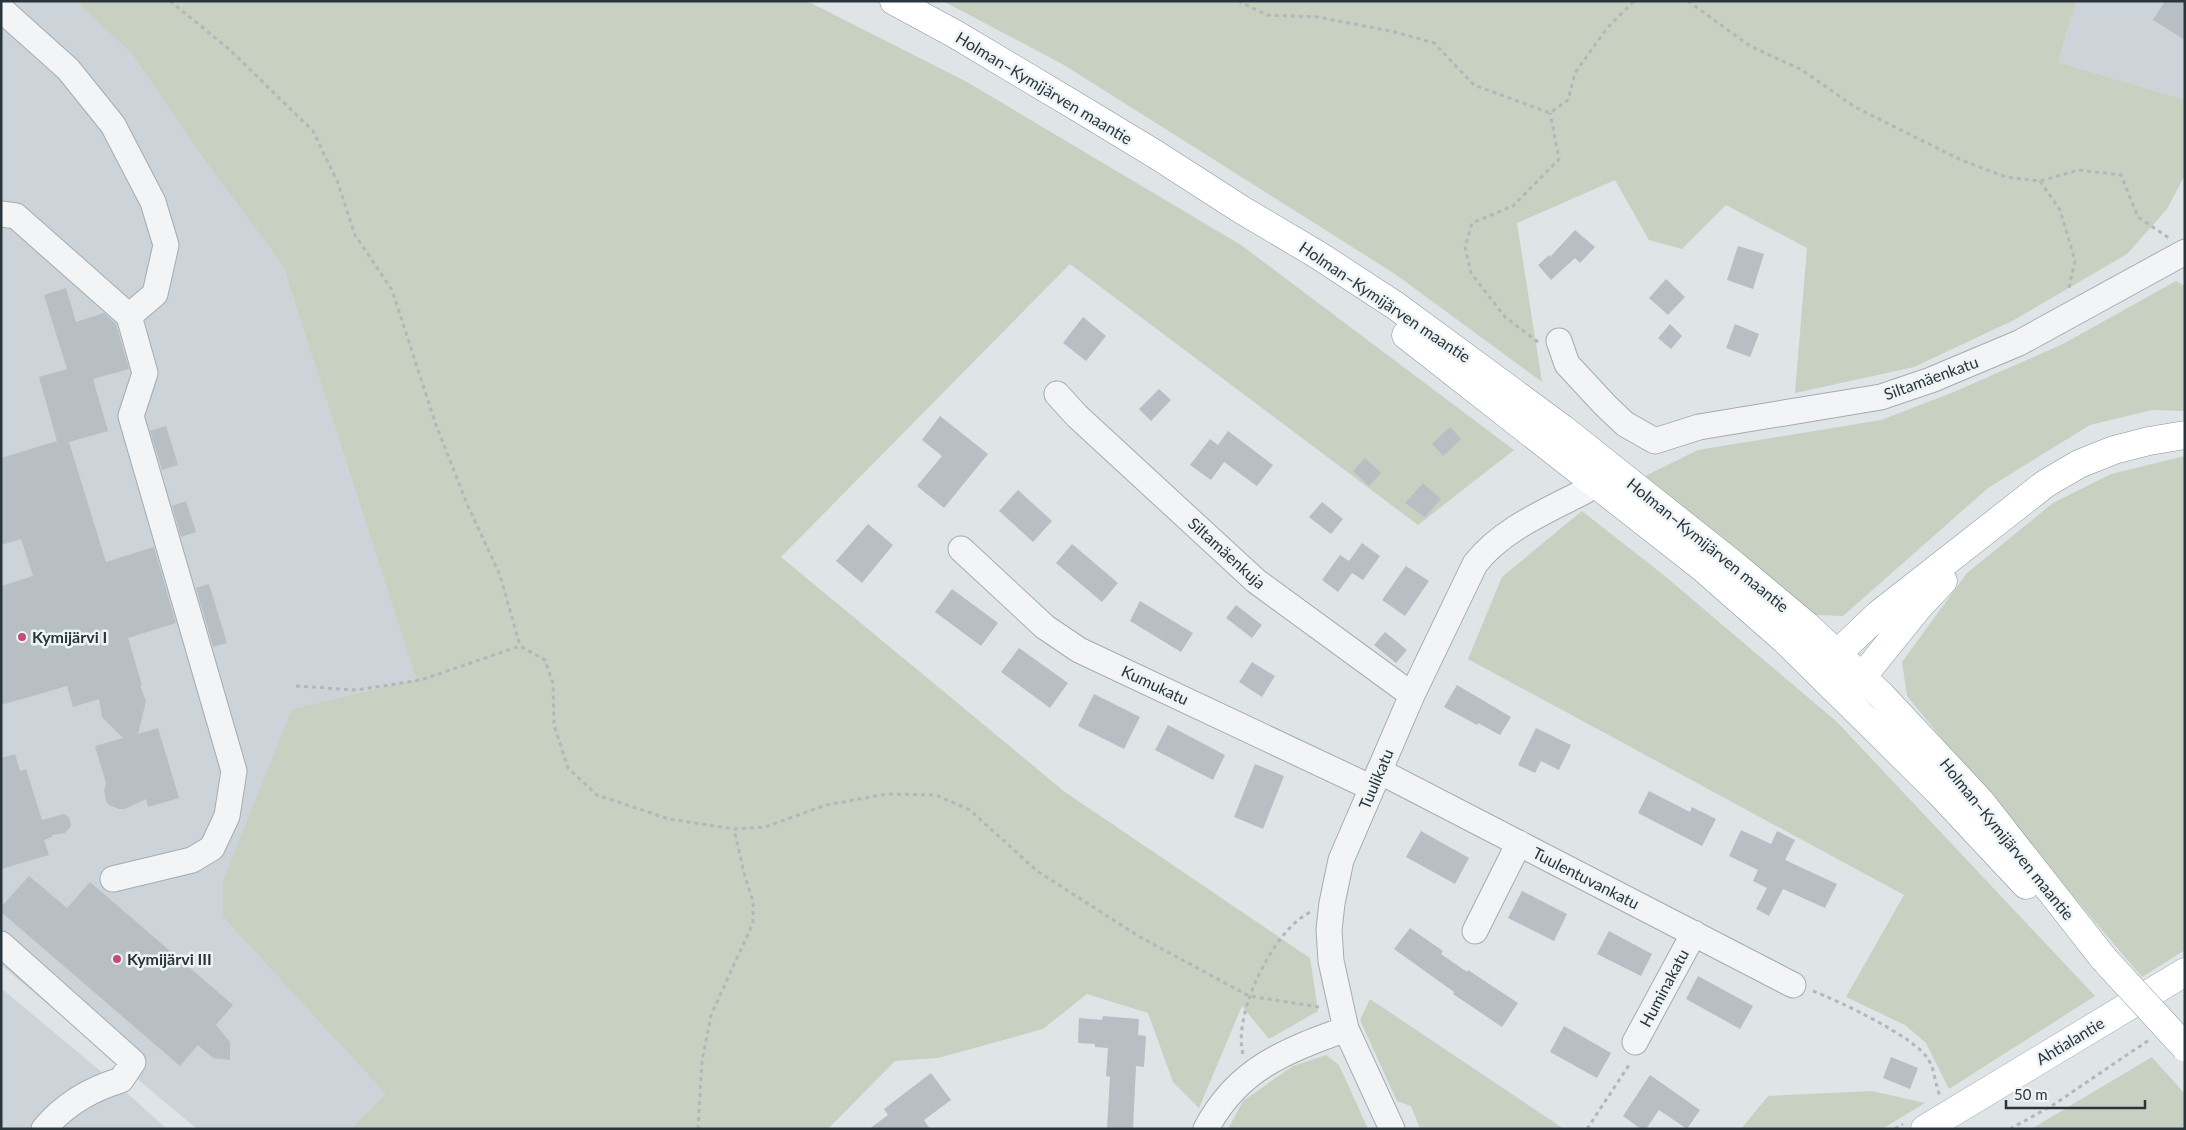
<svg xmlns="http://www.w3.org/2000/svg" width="2186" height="1130" font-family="Lato,sans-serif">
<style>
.built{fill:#cdd4d9}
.green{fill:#c8d0c1}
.building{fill:#b7bfc4}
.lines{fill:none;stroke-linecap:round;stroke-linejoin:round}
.minor-casing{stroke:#a5acb1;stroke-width:27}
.major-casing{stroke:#9fabb2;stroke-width:29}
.highway-casing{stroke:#88959d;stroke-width:29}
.path{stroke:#b2b7bb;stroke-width:3;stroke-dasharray:4 4;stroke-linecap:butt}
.minor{stroke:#f2f4f6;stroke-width:25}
.major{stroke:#fff;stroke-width:28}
.highway{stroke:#fff;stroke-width:28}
.highway-bridge-casing{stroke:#88959d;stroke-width:29;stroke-linecap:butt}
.highway-bridge{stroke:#fff;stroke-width:28}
.poi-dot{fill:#c34d7a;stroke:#eef3f5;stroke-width:2}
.labels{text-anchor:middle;stroke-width:5;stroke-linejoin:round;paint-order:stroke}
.street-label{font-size:16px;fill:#29353d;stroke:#eef3f5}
.poi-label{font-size:16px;font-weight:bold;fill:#29353d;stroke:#eef3f5;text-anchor:start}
</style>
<rect width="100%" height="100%" fill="#dfe4e7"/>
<path class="built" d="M1,1H76L93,16L131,53L200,154L283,266L416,679L292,709L223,917L387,1094L350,1129H197L1,965Z
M2076,1H2185V100L2058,62Z
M1,988L128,1094L167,1129H1Z"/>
<path class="green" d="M76,1H807L967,82L1241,245L1514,450L1418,525L1070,264L781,557L1065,792L1310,958L1318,1011L1269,1039L1242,1006L1199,1108L1173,1082L1148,1013L1087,994L1043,1029L938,1058L895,1061L828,1129H350L386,1094L223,917V881L292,709L416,679L283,266L200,154L131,53Z
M943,1H2076L2058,62L2185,100V175L2167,209L2127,254L2014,320L1914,367L1795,393L1807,248L1726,205L1682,249L1649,240L1615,180L1517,223L1542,382L1395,274L1064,65Z
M2176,281L2185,286V411L2152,410L2090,425L1988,488L1843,616L1817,615L1637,480L1698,450L1881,420L1954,392L2063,344Z
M2185,456V950L2142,977L2011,823L1907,696L1902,662L1967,573L2053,503L2111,474Z
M1582,511L1666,577L1837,722L2095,996L1949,1089L1926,1043L1905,1025L1846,997L1904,895L1468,659L1502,577Z
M1370,999L1564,1129H1420L1411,1106L1397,1101L1360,1020Z
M1326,1055L1339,1065L1368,1129H1228L1243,1101L1293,1066Z
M2152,1057L2185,1094V1129H2031Z
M1872,1091L1925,1103L1882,1129H1741L1768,1096Z"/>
<path class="building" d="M2165,1H2185V40L2153,20Z
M1575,230L1595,247L1580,263L1575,258L1551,280L1538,265L1549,255L1550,257Z
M1738,246L1764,254L1753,289L1727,280Z
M1666,279L1685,297L1668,315L1649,298Z
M66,288L76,322L104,313L116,324L129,369L93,379L108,431L69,442L106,562L154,547L176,623L128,638L142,685L140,686L146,701L138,734L158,728L179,798L148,807L146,799L125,809H119L109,805L106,801L104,790L106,783L95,746L123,738L102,717L99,699L73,707L67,686L1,705V586L33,576L21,539L1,545V458L57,441L39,377L67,369L44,295Z
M1083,317L1106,336L1086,361L1063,343Z
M1670,324L1682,336L1671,349L1658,338Z
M1735,324L1759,334L1750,357L1726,348Z
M1159,389L1171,400L1151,421L1139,409Z
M940,416L988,454L944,508L917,486L942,456L922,440Z
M166,426L178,465L162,470L150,431Z
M1450,427L1461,439L1443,456L1432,444Z
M1228,431L1273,465L1257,486L1224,462L1211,480L1190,465L1210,439L1218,445Z
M1365,458L1381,473L1369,486L1353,471Z
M1423,483L1441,499L1425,517L1405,503Z
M1018,490L1052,521L1033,542L999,511Z
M186,501L196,532L181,537L172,506Z
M1322,502L1343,519L1331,534L1309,517Z
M868,524L893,545L862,583L836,561Z
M1362,543L1380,556L1363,580L1352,573L1338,592L1322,580L1340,555L1349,561Z
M1072,544L1118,583L1102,602L1056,563Z
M1406,566L1429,581L1405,616L1382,600Z
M209,584L227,643L213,647L196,588Z
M952,589L998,623L981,646L935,612Z
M1140,601L1193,633L1181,652L1130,621Z
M1236,605L1262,625L1252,638L1226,618Z
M1385,632L1407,650L1396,663L1374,645Z
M1019,648L1068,683L1050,708L1001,672Z
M1252,662L1275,676L1262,697L1239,682Z
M1457,685L1511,717L1500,735L1478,723L1477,725L1444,707Z
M1094,694L1140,717L1124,749L1078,726Z
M1168,725L1225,755L1213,780L1155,750Z
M1536,728L1571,745L1559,770L1541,761L1535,773L1518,765Z
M15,754L20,771L26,769L42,820L64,814L69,817L71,826L65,833L52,835V837L44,840L49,855L1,869V758Z
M1255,764L1284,776L1263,829L1234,817Z
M1649,791L1690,812L1692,807L1716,819L1702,846L1638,813Z
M1741,830L1771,844L1777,831L1795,840L1785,860L1837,884L1825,908L1783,889L1769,916L1756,909L1767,888L1753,881L1758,870L1729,856Z
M1421,831L1469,858L1455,884L1406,857Z
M29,876L67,908L90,882L233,1005L216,1025L230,1042V1060L213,1058L198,1045L180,1066L1,912V907Z
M1522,891L1567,914L1554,941L1508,918Z
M1410,928L1443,951L1441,954L1467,972L1468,970L1518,1003L1502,1027L1453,994L1454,992L1394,949Z
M1609,931L1652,954L1641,976L1597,954Z
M1698,976L1753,1006L1740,1029L1686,999Z
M1103,1016L1139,1019L1138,1035L1146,1036L1144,1067L1136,1066L1133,1129H1107L1110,1077L1106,1076L1108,1048L1095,1047V1044L1078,1043L1079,1018L1102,1020Z
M1564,1026L1611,1053L1597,1078L1550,1052Z
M1891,1057L1918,1068L1910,1089L1883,1078Z
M931,1073L951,1100L924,1120L930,1129H869L888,1115L884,1109Z
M1650,1075L1700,1110L1687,1129L1659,1110L1646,1129H1641L1623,1116Z"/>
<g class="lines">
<defs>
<path id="minor" d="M1,9L68,69L113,125L153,202L166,245L155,294L129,316
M1,214L16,216L129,316L145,373L131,416L234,771L227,816L212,848L192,860L113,879
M1559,341L1567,364L1605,405L1625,424L1655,441L1699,427L1881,397L1931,380L2019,343L2185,252
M1057,394L1077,416L1256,581L1412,695
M961,549L1045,627L1079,650L1372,788
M1379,771L1793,985
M1475,931L1519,843
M1,944L133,1062L121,1080C91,1089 64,1105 44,1129
M1635,1042L1694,933
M1206,1129C1237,1069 1285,1051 1346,1029
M1392,1129L1346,1029L1331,961L1329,930L1332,903L1341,860L1412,695L1475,564C1502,529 1547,511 1585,491"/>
<path id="major" d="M1925,1129L2185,972"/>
<path id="highway" d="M894,1L955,34L1074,105L1155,154L1242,210L1318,255L1396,306L1563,429L1734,565L1807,626L1881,695L1980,801L2104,959
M1406,335L1703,568L1785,640L1938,791L2026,885
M1833,671L1837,654L1879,614L2045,484L2079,464L2114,450L2149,441L2185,435
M1845,686L1862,677L1921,604L1943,581"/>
</defs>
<use href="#minor" class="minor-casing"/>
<use href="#major" class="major-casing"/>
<use href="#highway" class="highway-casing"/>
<path class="path" d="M170,1L229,49L313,131L338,183L355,235L392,290L435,422L467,504L500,575L520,646
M1238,1L1267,15L1318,17L1395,32L1434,43L1474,85L1550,113L1568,100L1575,73L1607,28L1634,1
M1688,1L1750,46L1802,70L1855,107L1961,160L2006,177L2040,181L2079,170L2121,175L2138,217L2169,238
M2040,181L2060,210L2075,261L2068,292
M1538,342L1505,317L1471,273L1465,247L1472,223L1513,206L1559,159L1550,113
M296,686L356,690L421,680L520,646L545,660L553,683L554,725L568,768L597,795L669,819L734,829L765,827L826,805L887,794L936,795L970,810L1037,871L1140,937L1249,996L1319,1007
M1813,991C1839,1001 1915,1037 1928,1059C1935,1070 1935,1084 1940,1096
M1243,1054C1232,1015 1274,928 1311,912
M698,1129L702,1061L711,1015L753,923V901L745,877L734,829
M1587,1129L1631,1062
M1895,1129L1903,1124
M2010,1129L2053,1105L2149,1040"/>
<use href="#minor" class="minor"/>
<use href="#major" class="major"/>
<use href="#highway" class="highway"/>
<defs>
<path id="highway-bridge" d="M2104,959L2185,1047"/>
</defs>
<use href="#highway-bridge" class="highway-bridge-casing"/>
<use href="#highway-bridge" class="highway-bridge"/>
</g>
<g class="poi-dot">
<circle cx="22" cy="637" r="5"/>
<circle cx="117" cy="959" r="5"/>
</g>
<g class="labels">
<g class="street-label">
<text transform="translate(1044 88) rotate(31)" y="6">Holman–Kymijärven maantie</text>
<text transform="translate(1385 302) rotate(34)" y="6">Holman–Kymijärven maantie</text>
<text transform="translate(1931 378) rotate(-20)" y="6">Siltamäenkatu</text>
<text transform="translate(1708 545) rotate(39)" y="6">Holman–Kymijärven maantie</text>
<text transform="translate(1227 553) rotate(42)" y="6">Siltamäenkuja</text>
<text transform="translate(1155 685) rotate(25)" y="6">Kumukatu</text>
<text transform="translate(1376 779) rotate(-67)" y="6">Tuulikatu</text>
<text transform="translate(2007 839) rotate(51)" y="6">Holman–Kymijärven maantie</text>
<text transform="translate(1586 878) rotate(27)" y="6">Tuulentuvankatu</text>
<text transform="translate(1664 988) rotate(-62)" y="6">Huminakatu</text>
<text transform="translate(2070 1041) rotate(-31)" y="6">Ahtialantie</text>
</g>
<g class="poi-label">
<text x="32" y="643">Kymijärvi I</text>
<text x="127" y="965">Kymijärvi III</text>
</g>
</g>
<rect width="2186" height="1130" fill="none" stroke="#29353d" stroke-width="5"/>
<path d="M2006 1100v8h139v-8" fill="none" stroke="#29353d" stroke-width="2.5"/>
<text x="2014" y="1100" font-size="15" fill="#29353d" stroke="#eef3f5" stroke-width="4" paint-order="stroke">50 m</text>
</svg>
